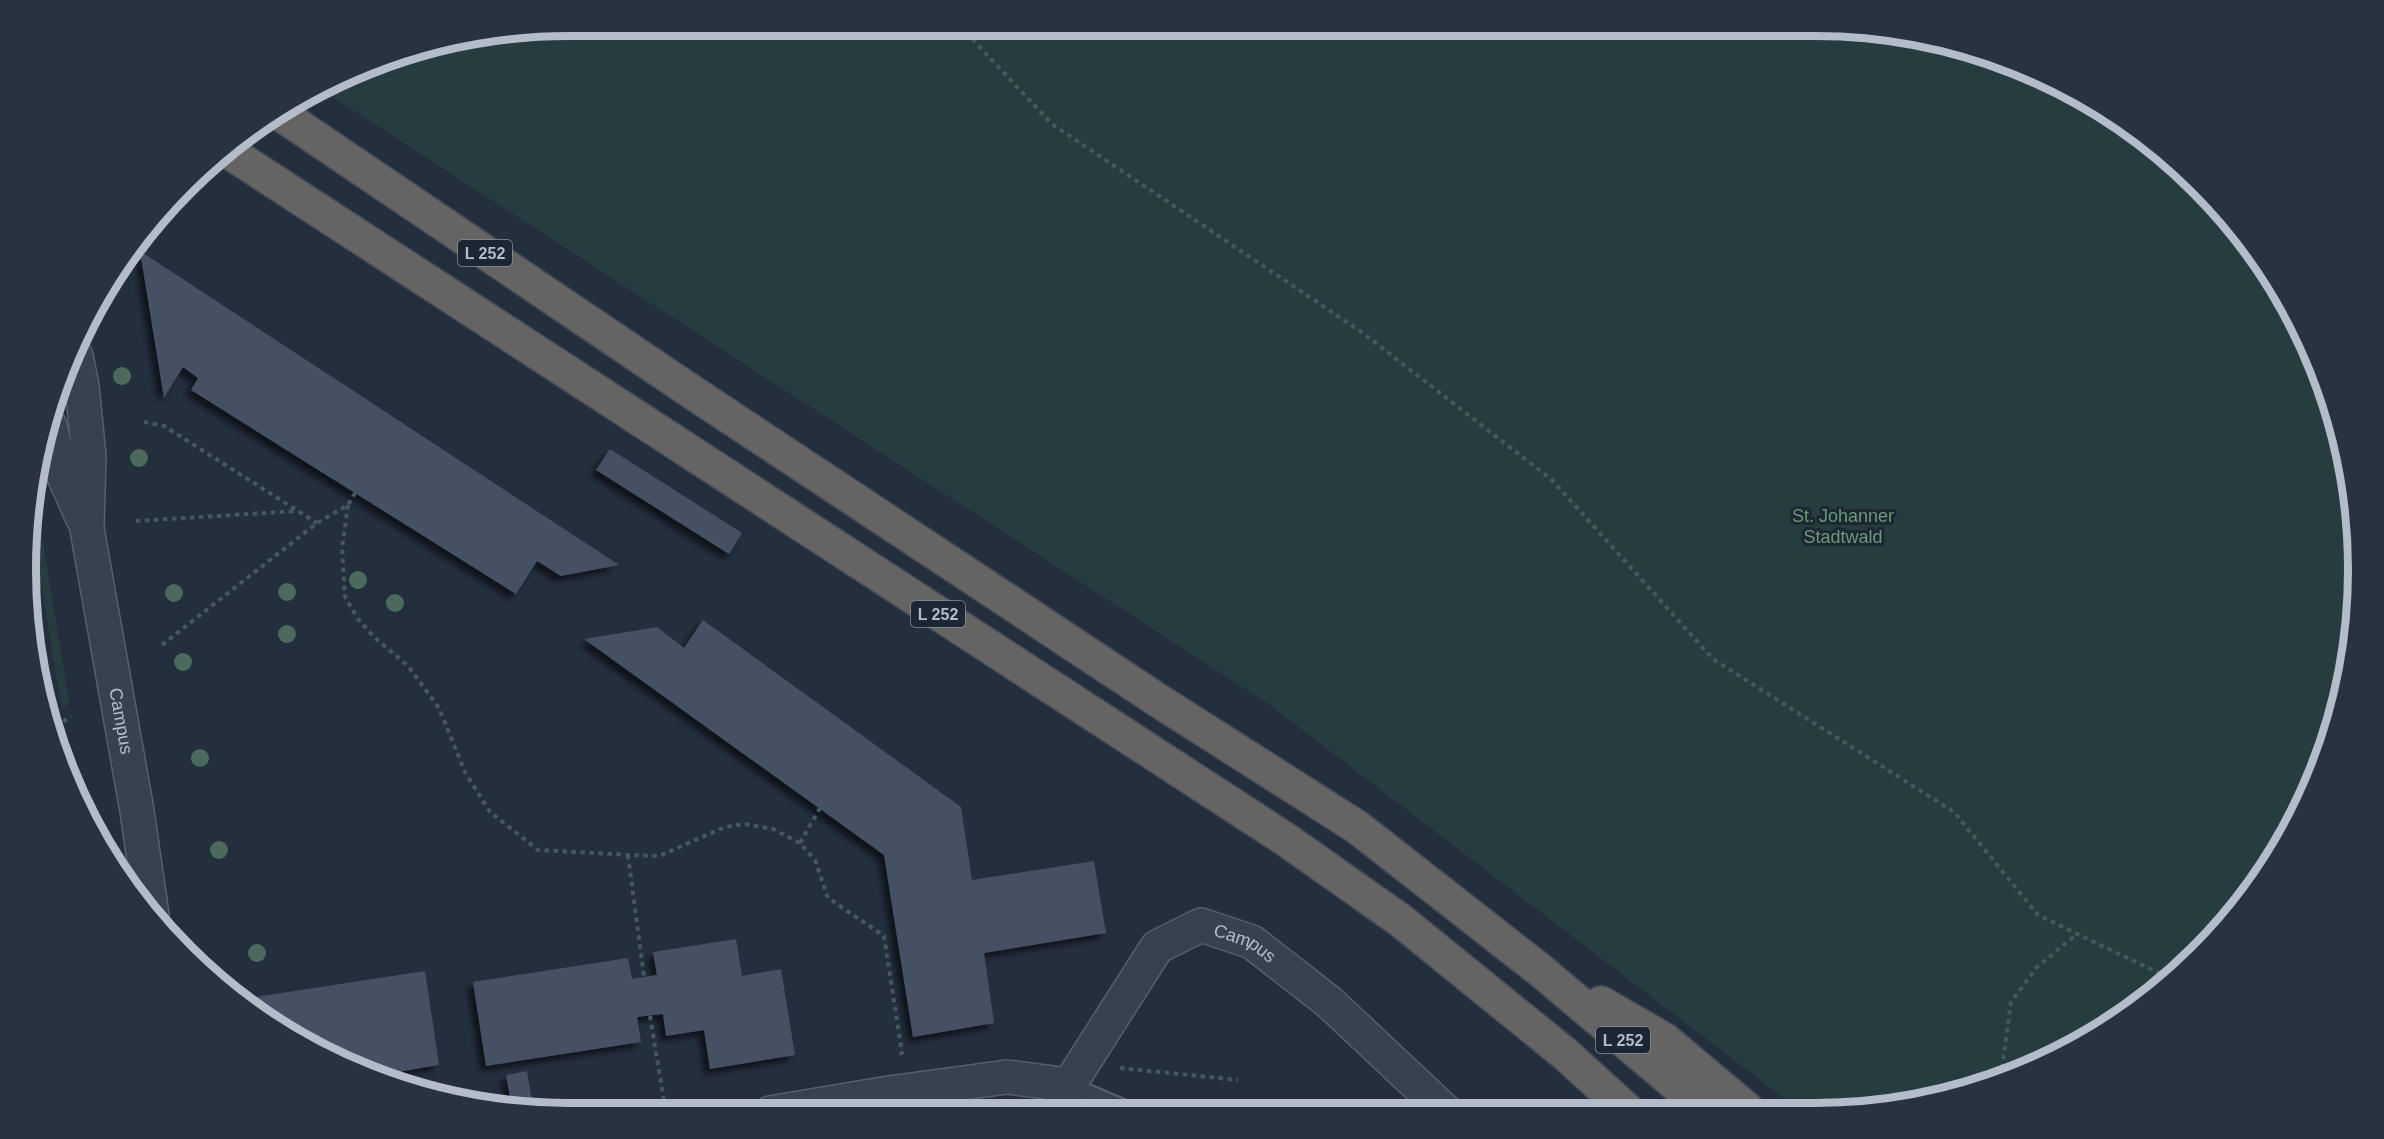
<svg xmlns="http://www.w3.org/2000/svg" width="2384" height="1139" font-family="Helvetica,sans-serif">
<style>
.green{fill:#263c3f}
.building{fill:#455162;filter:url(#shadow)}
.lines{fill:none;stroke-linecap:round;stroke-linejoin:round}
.service-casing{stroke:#565f6c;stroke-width:20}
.tertiary-casing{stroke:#565f6c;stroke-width:36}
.trunk-casing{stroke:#434c59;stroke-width:36}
.path{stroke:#44595c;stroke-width:4;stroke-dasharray:4.5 4.5;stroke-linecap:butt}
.service{stroke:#38414e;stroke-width:16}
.tertiary{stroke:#38414e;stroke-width:33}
.trunk{stroke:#656462;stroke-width:33}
.tree{fill:#4b6a5d}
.labels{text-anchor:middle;stroke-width:6;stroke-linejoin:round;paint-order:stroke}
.shield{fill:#1d2633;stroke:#878f9c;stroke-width:1.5}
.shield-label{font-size:16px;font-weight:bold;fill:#b4bcc9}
.park-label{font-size:18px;fill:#6b9a76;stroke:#1d2633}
.street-label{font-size:18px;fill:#b4bcc9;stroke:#1d2633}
.rim{fill:none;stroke:#b4bcc9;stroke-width:8}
</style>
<defs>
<filter id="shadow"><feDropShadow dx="-5.5" dy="5.5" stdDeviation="3" flood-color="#0009"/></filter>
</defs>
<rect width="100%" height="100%" fill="#242f3e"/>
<path class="green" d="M570,26H1815L1921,36L2023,67L2117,117L2199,185L2267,268L2317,362L2348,464L2358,570L2348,676L2317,778L2246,900L2146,1001L2023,1072L1886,1109H1798L1267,703L325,92L394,54Z
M35,492L69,702L62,711L34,540Z"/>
<path class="building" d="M140,251L619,565L561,576L537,561L516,594L191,390L198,378L183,367L164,398Z
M610,449L742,533L729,554L596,470Z
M703,620L961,807L972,880L1094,861L1106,933L984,953L994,1023L913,1037L884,855L584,639L657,627L684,648Z
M87,803L90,824L80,804Z
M736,939L742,976L781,969L795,1055L710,1069L704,1030L666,1036L663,1014L637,1017L641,1042L486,1066L473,982L628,958L632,979L657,975L653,952Z
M425,971L439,1065L374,1076L361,1072L243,999Z
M527,1071L533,1109L512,1108L506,1075Z"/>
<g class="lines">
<defs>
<path id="service" d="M1069,1085L1130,1111"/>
<g id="tertiary">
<path id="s1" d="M76,356L82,386L89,456L87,529L137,811L152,915"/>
<path d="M50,426L59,465L83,519"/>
<path id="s2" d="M1057,1112L1069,1085L1157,947L1201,925L1252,942L1329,1002L1444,1110"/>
<path d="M770,1113L889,1093L1007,1077L1069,1085"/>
</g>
<path id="trunk" d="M282,115L689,390L1159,701L1357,827L1540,970L1705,1109
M226,150L1285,839L1400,920L1564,1053L1627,1110
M1601,1003L1665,1040L1747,1109"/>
</defs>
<use href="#service" class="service-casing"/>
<use href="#tertiary" class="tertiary-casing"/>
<use href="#trunk" class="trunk-casing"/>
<path class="path" d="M960,26L1052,124L1363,333L1552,480L1713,659L1954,812L2038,915L2169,978
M144,422L164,426L317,523
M348,505L342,548L345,597L358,619L374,637L408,666L439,708L465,772L490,812L538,850L628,855L659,856L725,827L745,824L773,829L800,843L815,860L828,898L884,936L902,1053L898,1054
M136,521L297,511
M32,581L54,719
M162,645L317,523L348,505L355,493
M56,727L71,716
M800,843L820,808
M628,855L644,977
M650,1016L666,1113
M1120,1068L1238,1080
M2004,1077L2002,1068L2011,1002L2037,967L2077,934"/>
<use href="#service" class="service"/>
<use href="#tertiary" class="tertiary"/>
<use href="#trunk" class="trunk"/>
</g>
<g class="tree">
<circle cx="122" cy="376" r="9"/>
<circle cx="139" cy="458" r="9"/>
<circle cx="358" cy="580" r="9"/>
<circle cx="287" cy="592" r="9"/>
<circle cx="174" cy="593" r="9"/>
<circle cx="395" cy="603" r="9"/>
<circle cx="287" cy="634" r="9"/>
<circle cx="183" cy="662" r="9"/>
<circle cx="200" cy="758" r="9"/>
<circle cx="219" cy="850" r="9"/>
<circle cx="257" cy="953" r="9"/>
</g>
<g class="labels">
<g class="shield">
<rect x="458" y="240" width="54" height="26" rx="4.5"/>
<rect x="911" y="601" width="54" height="26" rx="4.5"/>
<rect x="1596" y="1027" width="54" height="26" rx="4.5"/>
</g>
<g class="shield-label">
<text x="485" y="259">L 252</text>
<text x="938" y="620">L 252</text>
<text x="1623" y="1046">L 252</text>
</g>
<g class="park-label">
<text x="1843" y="522">St. Johanner<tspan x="1843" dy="21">Stadtwald</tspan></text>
</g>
<g class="street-label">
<text dy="6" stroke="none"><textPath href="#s1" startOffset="369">Campus</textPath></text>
<text dy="6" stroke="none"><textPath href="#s2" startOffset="290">Campus</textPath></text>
</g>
</g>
<path d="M0 0H2384V1139H0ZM569 36H1815A533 533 0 0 1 2348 569V570A533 533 0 0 1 1815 1103H569A533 533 0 0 1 36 570V569A533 533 0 0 1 569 36Z" fill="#29323f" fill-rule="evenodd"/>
<path class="rim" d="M569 36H1815A533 533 0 0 1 2348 569V570A533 533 0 0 1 1815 1103H569A533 533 0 0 1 36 570V569A533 533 0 0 1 569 36Z"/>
</svg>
